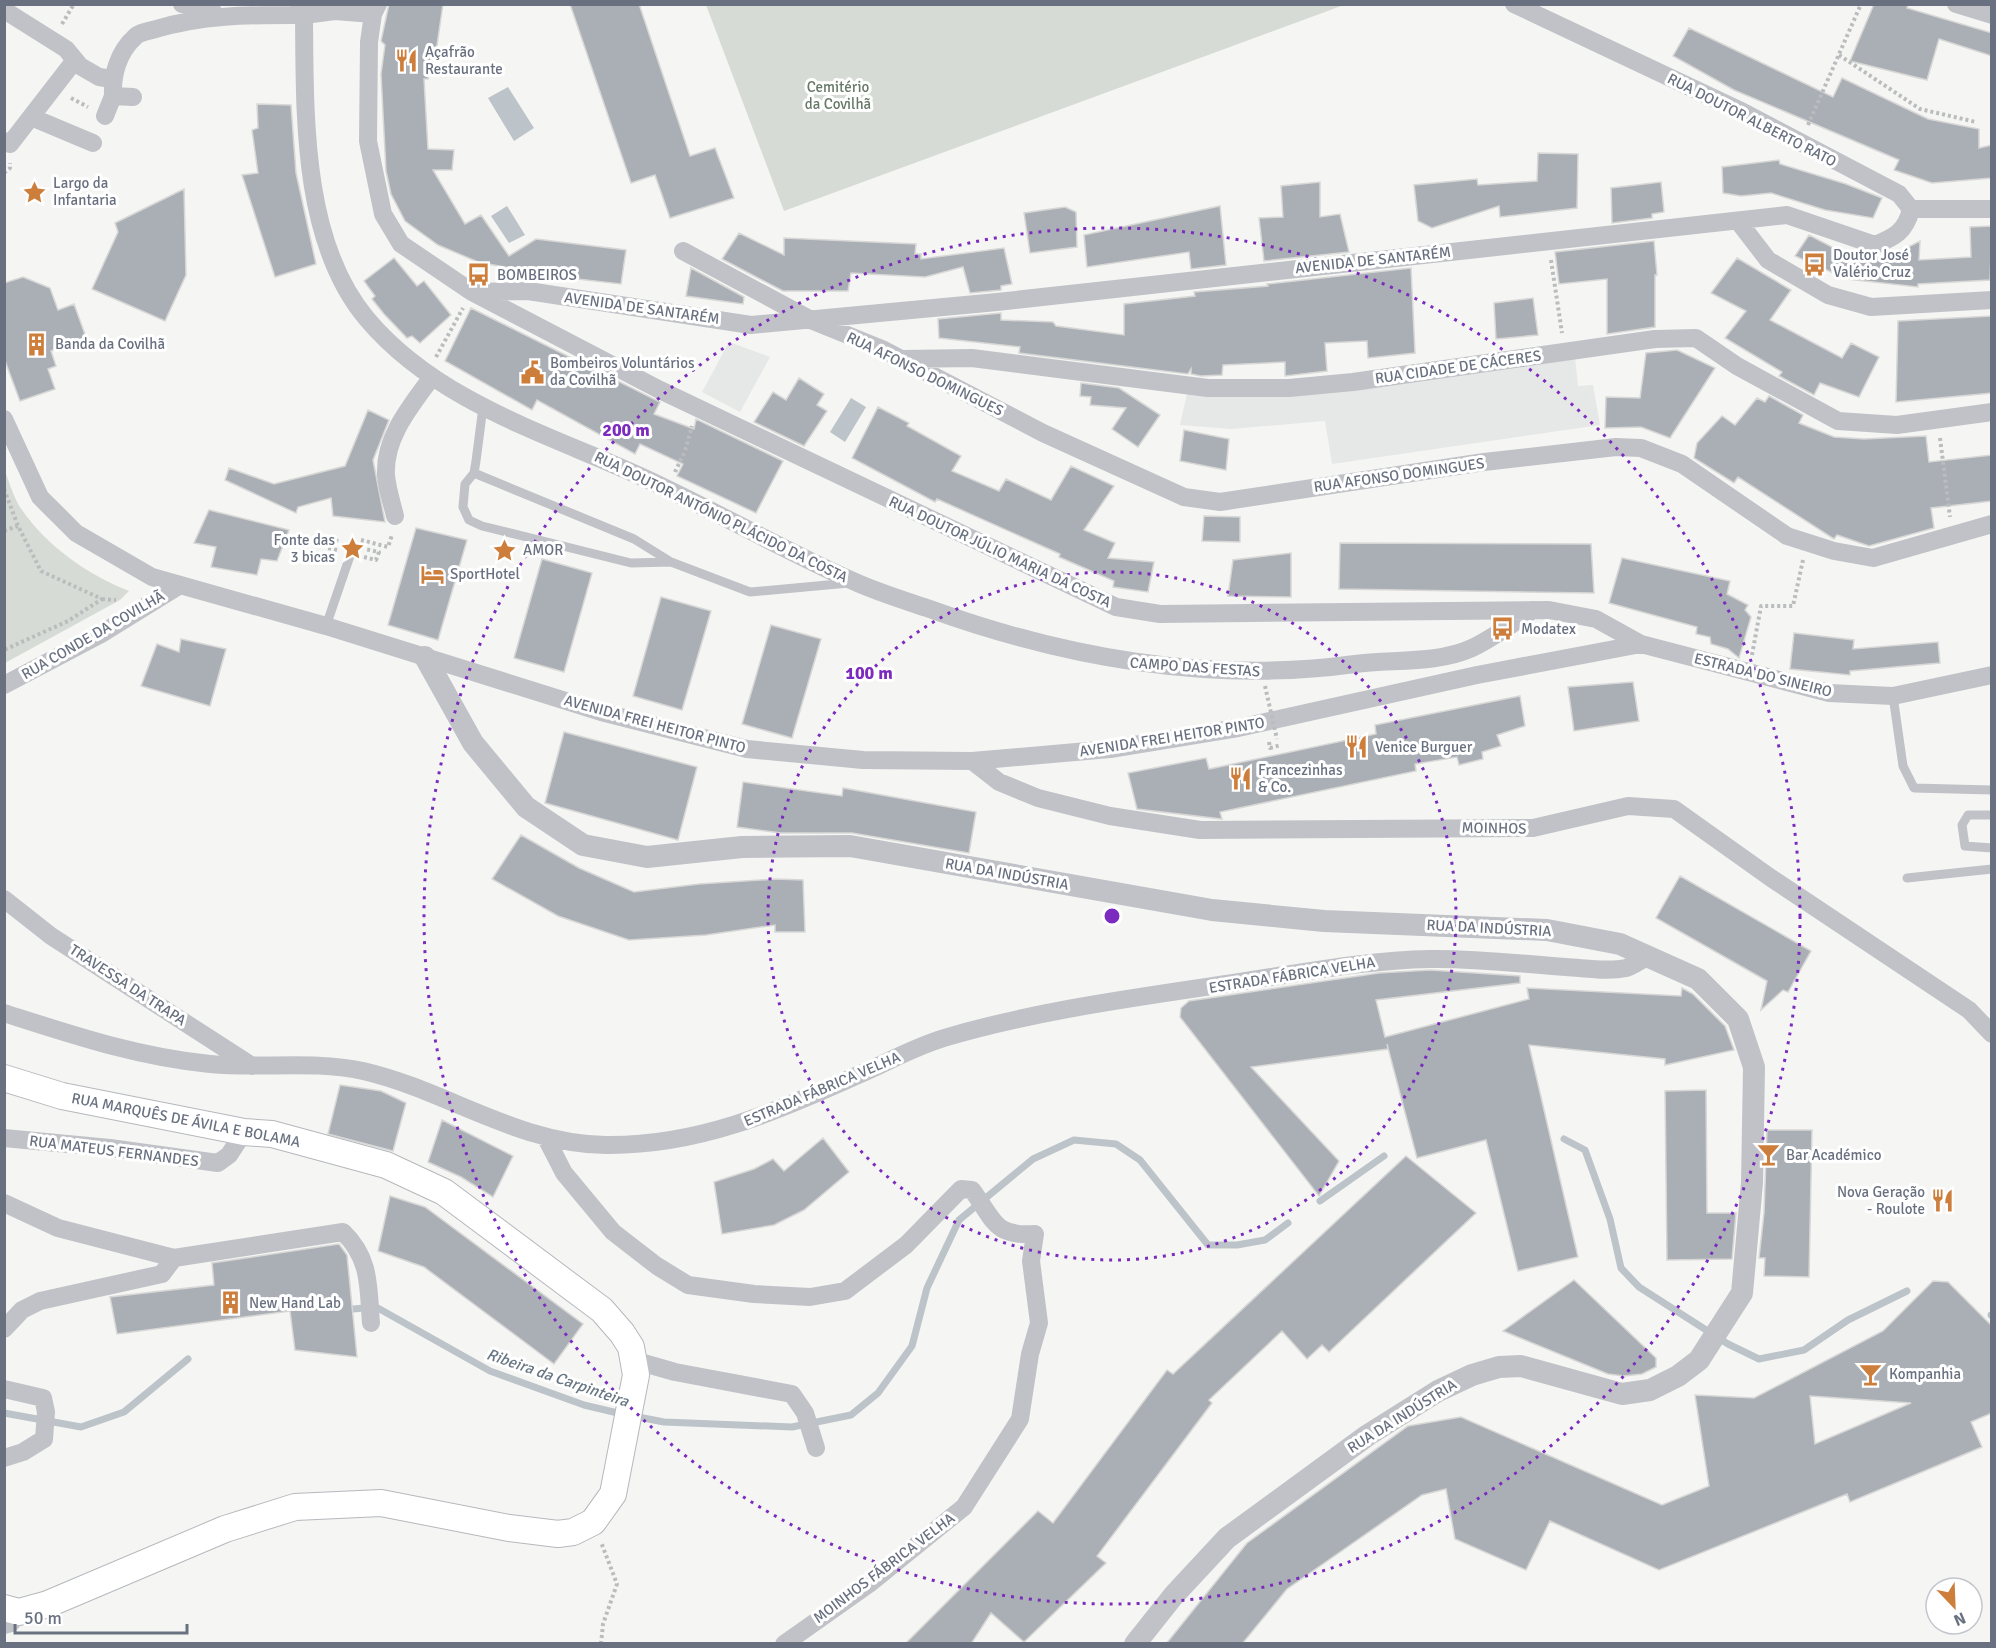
<svg xmlns="http://www.w3.org/2000/svg" width="1996" height="1648" font-family="Signika,sans-serif">
<style>
.built{fill:#e6e7e7}
.green{fill:#d6dcd5}
.water{fill:#bcc3c9}
.lines{fill:none;stroke-linecap:round;stroke-linejoin:round}
.stream{stroke:#bcc3c9;stroke-width:7}
.building{fill:#aaaeb5;stroke:#d7d7d6;stroke-width:1.5;fill-rule:evenodd}
.secondary-casing{stroke:#b5b8bd;stroke-width:28}
.path{stroke:#babcbe;stroke-width:4;stroke-dasharray:3 3;stroke-linecap:butt}
.service{stroke:#c0c2c7;stroke-width:9}
.minor{stroke:#c0c2c7;stroke-width:18}
.tertiary{stroke:#c0c2c7;stroke-width:22}
.secondary{stroke:#fff;stroke-width:26}
.path-bridge{stroke:#babcbe;stroke-width:4;stroke-dasharray:3 3;stroke-linecap:butt}
.ring{fill:none;stroke:#7b2cbf;stroke-width:3;stroke-dasharray:3 6}
.labels{text-anchor:middle;stroke-width:6;stroke-linejoin:round;paint-order:stroke}
.poi-label{font-size:15px;fill:#697181;stroke:#fff;text-anchor:start}
.park-label{font-size:15px;fill:#677967;stroke:#fff}
.street-label{font-size:15px;fill:#697181;stroke:#fff}
.water-label{font-size:16px;font-style:italic;fill:#697784;stroke:#fff}
.centre{fill:#7b2cbf;stroke:#fff;stroke-width:3}
.ring-label{font-size:18px;text-anchor:middle;font-weight:bold;fill:#7b2cbf;stroke:#fff;stroke-width:6;stroke-linejoin:round;paint-order:stroke}
</style>
<rect width="100%" height="100%" fill="#f5f6f3"/>
<path class="built" d="M729,342L770,357L740,412L702,392Z
M1575,357L1578,386L1593,385L1600,425L1332,464L1325,421L1231,429L1180,425L1188,389Z"/>
<path class="green" d="M706,5H1344L784,211Z
M5,471C10,484 14,499 22,510C48,547 87,574 129,591L120,600L5,663Z"/>
<path class="water" d="M508,87L534,128L514,141L488,98Z
M507,206L525,235L509,243L491,216Z
M851,398L866,407L845,442L830,432Z"/>
<g class="lines">
<path class="stream" d="M1564,1139L1585,1150L1610,1219L1621,1268L1639,1287L1728,1344L1759,1359L1804,1350L1848,1320L1907,1291
M1320,1201L1384,1156
M353,1309L376,1307L490,1371L584,1405L622,1414
M1991,1315H1992
M4,1413L81,1427L124,1412L188,1359
M633,1416L664,1422L792,1427L851,1415L878,1393L912,1346L927,1288L959,1220L1033,1159L1074,1140L1116,1144L1140,1160L1208,1245H1237L1265,1240L1288,1223"/>
</g>
<path class="building" d="M389,4H443L436,52L432,50L428,79H424L428,149L454,150L452,170H433L465,224L481,215L509,256L536,239L626,250L621,284L551,276L478,262L438,245L405,221L391,194L386,171L381,74L385,45L381,41Z
M570,4H639L690,156L715,148L734,198L670,218L655,175L631,183Z
M1874,4H1908L1907,8L1992,33V56L1939,39L1927,80L1850,61Z
M1689,28L1833,97L1842,78L1928,119L1979,129V148L1992,145V178L1932,183L1894,170L1899,160L1734,90L1673,56Z
M257,104L291,105L296,173L316,264L275,277L242,175L258,173L252,130L258,128Z
M1538,153L1578,154L1577,208L1500,217L1499,206L1432,228L1418,221L1414,185L1477,179L1478,185L1537,181Z
M1779,160L1780,164L1846,184L1882,198L1873,218L1825,210L1771,193L1741,196L1723,193L1722,167Z
M1320,182V217L1340,214L1349,252L1264,261L1259,218L1283,217L1281,186Z
M1661,182L1664,212L1652,214V218L1612,223L1611,188Z
M184,189L186,275L165,321L92,289L118,232L115,223Z
M1220,206L1226,265L1191,269L1189,252L1087,267L1084,235Z
M1065,207L1076,212L1077,247L1030,253L1024,213Z
M1992,226L1990,280L1918,284V287L1847,279L1795,256L1809,235L1853,258L1891,256L1920,241L1919,260L1971,257L1970,227Z
M739,233L784,255V238L916,244L915,254H921V259L1004,248L1012,284L1001,286V290L970,293L963,267L925,277L851,273L848,291H783L722,259Z
M1654,241L1657,275H1655V327L1607,334V279L1559,284L1555,252Z
M394,258L417,286L424,281L451,315L420,343L412,336L407,338L384,314L372,299L375,296L364,281Z
M1737,258L1791,290L1770,320L1842,358L1851,343L1879,357L1859,397L1820,383L1814,395L1779,376L1782,372L1725,338L1746,311L1711,293Z
M691,268L744,297L743,304L686,296Z
M1411,268L1415,353L1368,358L1367,341L1325,343L1327,371L1285,376V362L1223,365L1222,375L1201,376L1191,374V369L1188,374L1019,353L1020,347L939,338L938,319L1001,313V320L1053,322L1056,326L1124,335V304L1195,296L1194,292L1268,286L1267,284Z
M23,277L50,288L58,310L74,304L86,337L51,351L56,366L48,369L55,389L20,401L4,358V283Z
M1533,298L1538,335L1496,339L1494,303Z
M471,308L660,402L654,414L694,429L696,419L783,461L756,513L677,476L683,464L640,444L635,454L537,400L532,410L445,361Z
M1992,316V393L1896,402L1898,321Z
M1677,350L1715,368L1670,438L1641,427L1605,428L1606,397L1640,398L1646,353Z
M799,378L824,394L817,405L827,411L804,446L754,422L773,392L786,400Z
M1081,383L1119,388L1160,415L1138,447L1112,429L1126,408L1090,405L1091,397L1080,396Z
M1769,396L1803,415L1799,423L1834,437L1864,439L1926,436L1929,462L1992,455V501L1931,508L1934,528L1869,546L1837,535L1834,539L1738,477L1734,483L1694,458L1697,443L1722,416L1735,425L1757,398L1765,402Z
M878,407L909,423L907,426L961,456L952,471L999,491L1006,479L1051,500L1071,466L1114,486L1084,530L1115,543L1108,558L1154,562L1148,592L1113,587L1114,581L1059,557L1060,554L937,499L935,502L852,458Z
M368,410L389,420L373,460L385,522L333,516L331,498L298,507L296,513L225,480L229,468L274,484L345,466Z
M1184,430L1229,439L1226,470L1180,461Z
M209,510L289,530L277,561L261,559L257,575L211,567L216,547L194,543Z
M1204,516L1240,517V542L1202,541Z
M416,528L467,540L438,640L388,625Z
M1340,543L1591,544L1594,593L1339,589Z
M1291,553V597L1228,596L1233,560Z
M1622,558L1730,581L1727,594L1748,605L1745,610L1751,617L1739,658L1728,649L1711,644L1710,637L1696,634L1697,627L1609,603Z
M542,559L592,573L564,672L514,658Z
M661,597L711,611L682,710L633,696Z
M771,625L821,639L792,738L742,724Z
M1794,633L1854,640L1853,649L1938,642L1940,663L1850,671V675L1790,669Z
M181,639L226,649L210,706L141,686L157,644L179,652Z
M1633,682L1639,721L1574,731L1568,687Z
M1520,696L1525,726L1497,735L1501,746L1482,752L1483,759L1459,765L1457,757L1415,764L1416,771L1220,812L1222,819L1137,809L1128,773L1206,758L1209,769L1376,734L1375,725Z
M564,732L697,767L678,840L545,803Z
M743,782L842,796L843,788L976,812L969,853L852,833H781L737,827Z
M521,835L579,868L634,892L699,884L776,879L803,880L805,932H775V925L706,935L629,940L558,916L492,879Z
M1680,876L1811,951L1788,992L1783,990L1761,1010L1767,981L1656,918Z
M1430,970L1520,976V983L1376,1000L1385,1037L1529,999L1527,988L1681,996L1682,988L1693,994L1725,1026L1734,1050L1665,1065V1059L1529,1045L1578,1257L1518,1271L1486,1140L1417,1158L1387,1044L1388,1049L1251,1067L1339,1161L1319,1196L1180,1017L1181,1008L1189,1001L1379,973Z
M340,1085L381,1091L406,1103L393,1151L328,1134Z
M1706,1090L1707,1213H1736L1732,1259L1667,1260L1665,1091Z
M442,1120L513,1156L493,1197L461,1177L428,1162Z
M1767,1130H1812L1809,1277L1764,1276L1765,1258H1759L1764,1213Z
M823,1138L849,1172L804,1210L774,1225L722,1234L714,1182L754,1169L773,1159L784,1171Z
M1406,1156L1476,1213L1329,1352L1322,1345L1307,1359L1282,1331L1209,1400L1212,1403L1097,1556L1106,1563L1024,1642L991,1613L971,1644H905L1038,1511L1053,1523L1167,1370L1173,1374Z
M390,1196L425,1207L583,1324L554,1364L424,1267L378,1251Z
M339,1244L347,1255L357,1357L295,1350L290,1311L117,1334L110,1297L214,1285L212,1263Z
M1574,1280L1656,1358V1367L1642,1374L1624,1376L1608,1374L1503,1331Z
M1933,1281L1948,1282L1992,1326V1413L1971,1422L1982,1447L1850,1502L1847,1494L1659,1570L1550,1521L1526,1570L1455,1539L1446,1489L1422,1495L1287,1589L1242,1644H1166L1247,1543L1408,1426L1461,1417L1662,1505L1709,1486L1695,1395L1754,1398L1883,1331ZM1810,1396L1911,1403L1815,1444Z"/>
<g class="lines">
<defs>
<path id="secondary" d="M4,1078L62,1096L244,1132L272,1134L386,1165L444,1192L602,1310L622,1333L631,1347L636,1375L613,1494L593,1522L573,1532L558,1534L509,1528L381,1503L295,1507L225,1529L48,1604L19,1612L4,1608"/>
</defs>
<use href="#secondary" class="secondary-casing"/>
<path class="path" d="M62,24L74,4
M1839,55L1920,109L1976,122
M71,98L88,107
M1808,125L1861,4
M4,173L10,168V163
M1551,260L1562,333
M436,357L463,308
M1940,438L1950,517
M675,472L685,451L692,426
M4,489L18,526L41,571L102,599L68,621L4,650
M4,531L18,526
M361,540L388,547L392,535
M337,550L328,548L330,539L341,542
M364,557L376,560L379,552L365,549
M102,599L116,600
M1752,655L1761,606H1793L1803,560
M1269,742L1270,748L1281,745
M601,1644L603,1624L617,1584L601,1542"/>
<path class="service" d="M483,407L476,461L474,473L465,484L463,507L469,520L482,526L631,563L671,562L750,592L849,583
M474,473L634,539L671,562
M326,626L351,553
M1893,696L1903,766L1914,788L1992,790
M1992,815H1968L1962,825L1965,846L1992,848
M1907,878L1992,869"/>
<path class="minor" d="M182,4L214,13
M1514,4L1743,112L1899,194L1911,209H1992
M1956,4L1992,15
M299,6L304,15L335,11L338,4
M4,10L66,49L80,66L99,77L112,79
M335,11L373,14L378,4
M373,14L369,42L368,141L383,214L401,244L472,292L660,390L1116,607L1160,614L1549,610L1596,619L1641,644L1829,693L1893,696L1992,675
M113,96C112,75 118,52 135,37C139,32 150,31 156,29C205,14 253,15 304,15C305,112 301,241 367,319C436,401 545,433 640,476C712,509 781,549 853,581C877,592 903,600 927,608C1065,658 1209,684 1355,664C1392,659 1437,664 1472,648C1493,638 1513,623 1533,610
M105,116L113,96L133,97
M31,117L93,143
M4,141L10,144L75,60
M1738,221L1768,260L1828,295L1871,307L1992,300
M683,251L813,321L882,349L1043,433L1184,497L1220,502L1484,462L1616,447L1641,448L1682,464L1787,536L1834,551L1873,558L1992,524
M474,292L528,291L751,325L997,302L1787,215L1875,245C1895,237 1906,231 1911,209
M903,359L972,358L1208,388H1289L1353,382L1655,339L1696,338L1737,366L1838,421L1897,425L1992,412
M4,419L40,497L76,533L152,577L326,626L601,712L747,749L863,760L972,761L1110,749L1238,728L1477,675L1641,644
M395,516C392,503 387,489 386,475C384,437 411,406 432,377
M4,685L101,634L180,585
M972,761L999,782L1038,798L1110,816L1200,830L1533,828L1628,806L1674,809L1771,878L1969,1010L1992,1034
M4,899L51,936L252,1066
M4,1013C73,1035 138,1057 210,1064C262,1069 312,1060 363,1071C446,1090 517,1144 606,1145C697,1146 776,1112 858,1075C886,1063 914,1047 944,1038C1052,1006 1167,994 1278,976C1329,968 1379,960 1430,959C1475,958 1521,964 1566,967C1585,968 1608,972 1626,968C1633,966 1642,960 1648,956
M4,1138L110,1148L218,1163L229,1155L244,1132
M546,1138L564,1173L613,1232L657,1266L688,1285L754,1294L810,1297L845,1291L906,1245L961,1189L972,1190C994,1219 993,1237 1035,1234L1031,1261L1039,1323L1030,1354L1020,1419L964,1507L869,1584L784,1644
M4,1203L58,1228L174,1258L162,1274L40,1301L22,1310L4,1329
M174,1258L343,1232C371,1259 368,1287 371,1323
M633,1360L675,1372L792,1394L805,1413L816,1448
M4,1389L43,1398L46,1412L44,1439L23,1452L4,1458
M4,1625L11,1623L19,1612"/>
<path class="tertiary" d="M425,657L473,743L526,807L583,845L647,857L742,847L850,846L1212,910L1324,921L1547,930L1620,944L1698,979L1738,1019L1754,1067L1752,1183L1742,1293L1699,1360L1678,1376L1650,1390L1622,1394L1521,1366L1499,1367L1472,1375L1438,1391L1368,1435L1227,1538L1174,1595L1135,1644"/>
<use href="#secondary" class="secondary"/>
<path class="path-bridge" d="M1265,686L1277,739"/>
</g>
<g class="ring">
<circle cx="1112" cy="916" r="344"/>
<circle cx="1112" cy="916" r="688"/>
</g>
<defs>
<symbol id="restaurant-bare" viewBox="-9 -9 18 18"><path d="M-5-6h1v4h1v-4h1v4h1v-4h1v5L-1.5 .5V6h-2V.5L-5-1ZM5-6V6H3V1.5H1.5Q1.5-4 5-6Z" fill="#ce7e3b" stroke="#fff" stroke-width="2.5" paint-order="stroke"/></symbol>
<symbol id="sight-bare" viewBox="-9 -9 18 18"><path d="M0-6L1.8-2.2L6-1.7L2.9 1.2L3.7 5.4L0 3.3L-3.7 5.4L-2.9 1.2L-6-1.7L-1.8-2.2Z" fill="#ce7e3b" stroke="#fff" stroke-width="2.5" paint-order="stroke"/></symbol>
<symbol id="bus-bare" viewBox="-9 -9 18 18"><path d="M-5-6H5V4H4V6H2V4H-2V6H-4V4H-5ZM-3.5-4V0h7V-4ZM-3.5 1.2v1.5H-2V1.2ZM2 1.2v1.5H3.5V1.2Z" fill="#ce7e3b" stroke="#fff" stroke-width="2.5" paint-order="stroke"/></symbol>
<symbol id="building-bare" viewBox="-9 -9 18 18"><path d="M-4-6H4V6H1V3H-1V6H-4ZM-2.5-4.3h1.7v1.8h-1.7ZM.8-4.3h1.7v1.8H.8ZM-2.5-1h1.7V.8h-1.7ZM.8-1h1.7V.8H.8Z" fill="#ce7e3b" stroke="#fff" stroke-width="2.5" paint-order="stroke"/></symbol>
<symbol id="civic-bare" viewBox="-9 -9 18 18"><path d="M-.6-6.5H3V-4.5H.6V-3L4-1V1h2V6H-6V1h2V-1L-.6-3ZM-1.2 2.5V6h2.4V2.5Z" fill="#ce7e3b" stroke="#fff" stroke-width="2.5" paint-order="stroke"/></symbol>
<symbol id="hotel-bare" viewBox="-9 -9 18 18"><path d="M-6-4.5h1.5V1H6V5H4.5V3h-9V5H-6ZM-4 0a1.8 1.8 0 1 1 3.6 0ZM.5 0V-2.5h3Q6-2.5 6 0Z" fill="#ce7e3b" stroke="#fff" stroke-width="2.5" paint-order="stroke"/></symbol>
<symbol id="bar-bare" viewBox="-9 -9 18 18"><path d="M-6-5H6L.8 .8V4.5H3.5V6h-7V4.5H-.8V.8Z" fill="#ce7e3b" stroke="#fff" stroke-width="2.5" paint-order="stroke"/></symbol>
</defs>
<g fill-rule="evenodd">
<use href="#restaurant-bare" x="390" y="44" width="33" height="33"/>
<use href="#sight-bare" x="18" y="176" width="33" height="33"/>
<use href="#bus-bare" x="1798" y="248" width="33" height="33"/>
<use href="#bus-bare" x="462" y="258" width="33" height="33"/>
<use href="#building-bare" x="20" y="328" width="33" height="33"/>
<use href="#civic-bare" x="516" y="356" width="33" height="33"/>
<use href="#sight-bare" x="336" y="532" width="33" height="33"/>
<use href="#sight-bare" x="488" y="534" width="33" height="33"/>
<use href="#hotel-bare" x="416" y="558" width="33" height="33"/>
<use href="#bus-bare" x="1486" y="612" width="33" height="33"/>
<use href="#restaurant-bare" x="1340" y="730" width="33" height="33"/>
<use href="#restaurant-bare" x="1224" y="762" width="33" height="33"/>
<use href="#bar-bare" x="1752" y="1138" width="33" height="33"/>
<use href="#restaurant-bare" x="1926" y="1184" width="33" height="33"/>
<use href="#building-bare" x="214" y="1286" width="33" height="33"/>
<use href="#bar-bare" x="1854" y="1358" width="33" height="33"/>
</g>
<g class="labels">
<g class="poi-label">
<text x="425" y="57">Açafrão<tspan x="425" dy="17">Restaurante</tspan></text>
<text x="53" y="188">Largo da<tspan x="53" dy="17">Infantaria</tspan></text>
<text x="1833" y="260">Doutor José<tspan x="1833" dy="17">Valério Cruz</tspan></text>
<text x="497" y="280">BOMBEIROS</text>
<text x="55" y="349">Banda da Covilhã</text>
<text x="550" y="368">Bombeiros Voluntários<tspan x="550" dy="17">da Covilhã</tspan></text>
<text x="335" y="545" text-anchor="end">Fonte das<tspan x="335" dy="17">3 bicas</tspan></text>
<text x="523" y="555">AMOR</text>
<text x="450" y="579">SportHotel</text>
<text x="1521" y="634">Modatex</text>
<text x="1375" y="752">Venice Burguer</text>
<text x="1258" y="775">Francezinhas<tspan x="1258" dy="17">&amp; Co.</tspan></text>
<text x="1786" y="1160">Bar Académico</text>
<text x="1925" y="1197" text-anchor="end">Nova Geração<tspan x="1925" dy="17">- Roulote</tspan></text>
<text x="249" y="1308">New Hand Lab</text>
<text x="1889" y="1379">Kompanhia</text>
</g>
<g class="park-label">
<text x="838" y="92">Cemitério<tspan x="838" dy="17">da Covilhã</tspan></text>
</g>
<g class="street-label">
<text transform="translate(1752 120) rotate(27)" y="5">RUA DOUTOR ALBERTO RATO</text>
<text transform="translate(1373 260) rotate(-6)" y="5">AVENIDA DE SANTARÉM</text>
<text transform="translate(642 308) rotate(8)" y="5">AVENIDA DE SANTARÉM</text>
<text transform="translate(1458 367) rotate(-8)" y="5">RUA CIDADE DE CÁCERES</text>
<text transform="translate(925 374) rotate(26)" y="5">RUA AFONSO DOMINGUES</text>
<text transform="translate(1399 475) rotate(-8)" y="5">RUA AFONSO DOMINGUES</text>
<text transform="translate(721 517) rotate(26)" y="5">RUA DOUTOR ANTÓNIO PLÁCIDO DA COSTA</text>
<text transform="translate(1000 552) rotate(25)" y="5">RUA DOUTOR JÚLIO MARIA DA COSTA</text>
<text transform="translate(93 635) rotate(-30)" y="5">RUA CONDE DA COVILHÃ</text>
<text transform="translate(1195 667) rotate(4)" y="5">CAMPO DAS FESTAS</text>
<text transform="translate(1763 675) rotate(14)" y="5">ESTRADA DO SINEIRO</text>
<text transform="translate(655 724) rotate(15)" y="5">AVENIDA FREI HEITOR PINTO</text>
<text transform="translate(1172 737) rotate(-9)" y="5">AVENIDA FREI HEITOR PINTO</text>
<text transform="translate(1494 828) rotate(1)" y="5">MOINHOS</text>
<text transform="translate(1007 874) rotate(10)" y="5">RUA DA INDÚSTRIA</text>
<text transform="translate(1489 928) rotate(3)" y="5">RUA DA INDÚSTRIA</text>
<text transform="translate(1292 975) rotate(-9)" y="5">ESTRADA FÁBRICA VELHA</text>
<text transform="translate(128 985) rotate(33)" y="5">TRAVESSA DA TRAPA</text>
<text transform="translate(822 1089) rotate(-23)" y="5">ESTRADA FÁBRICA VELHA</text>
<text transform="translate(186 1120) rotate(11)" y="5">RUA MARQUÊS DE ÁVILA E BOLAMA</text>
<text transform="translate(114 1151) rotate(7)" y="5">RUA MATEUS FERNANDES</text>
<text transform="translate(1402 1416) rotate(-32)" y="5">RUA DA INDÚSTRIA</text>
<text transform="translate(884 1568) rotate(-37)" y="5">MOINHOS FÁBRICA VELHA</text>
</g>
<g class="water-label">
<text transform="translate(558 1377) rotate(19)" y="6">Ribeira da Carpinteira</text>
</g>
</g>
<circle cx="1112" cy="916" r="9" class="centre"/>
<g class="ring-label">
<text x="626" y="436">200 m</text>
<text x="869" y="679">100 m</text>
</g>
<rect width="1996" height="1648" fill="none" stroke="#697181" stroke-width="12"/>
<g transform="translate(1954 1606) rotate(157)"><circle r="28" fill="#ffffff" stroke="#c3c6cd" stroke-width="1.5"/>
<path d="M0-4.5L10 22L0 15L-10 22Z" fill="#ce7e3b"/>
<text y="-9" font-size="16" font-weight="bold" text-anchor="middle" fill="#697181">N</text>
</g>
<path d="M15 1624v9h172v-9" fill="none" stroke="#697181" stroke-width="3"/>
<text x="24" y="1624" font-size="18" fill="#697181" stroke="#ffffff" stroke-width="4.5" paint-order="stroke">50 m</text>
</svg>
